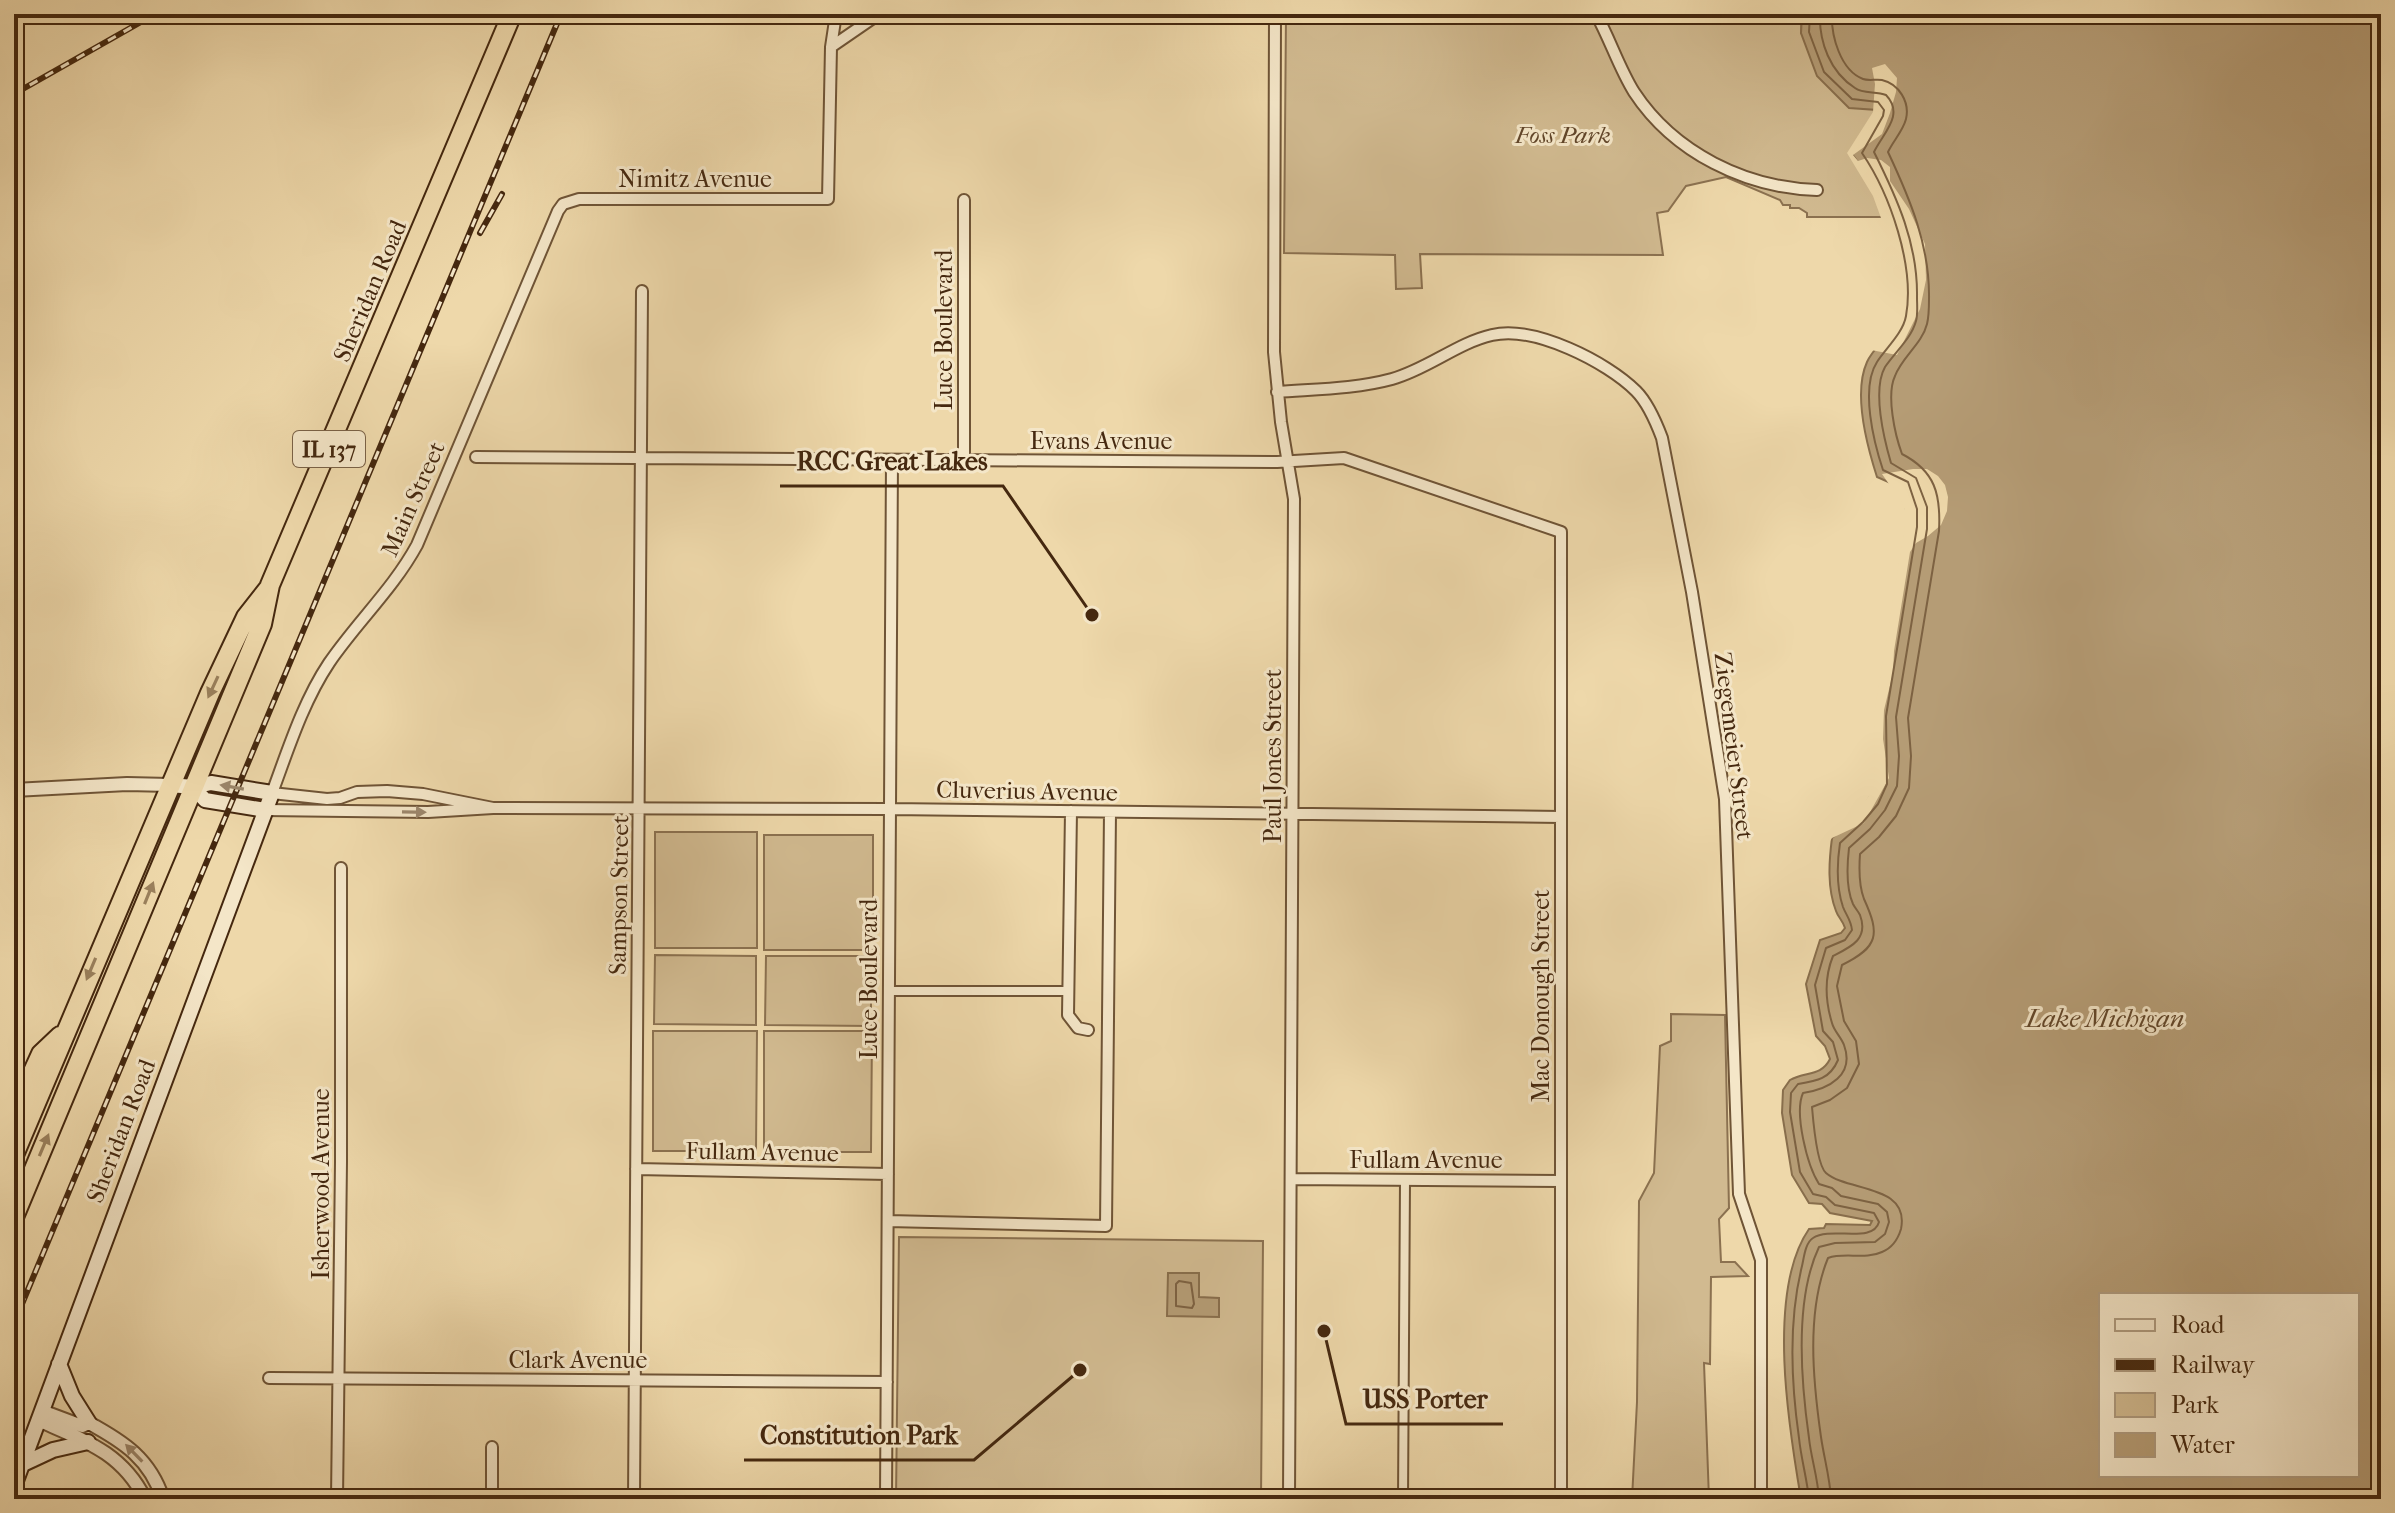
<svg xmlns="http://www.w3.org/2000/svg" width="2395" height="1513" font-family="'IM FELL French Canon',serif">
<style>
.green{fill:#d1ba90;stroke:#8b7150;stroke-width:2}
.water{fill:#b59c75;stroke:#886e4c;stroke-width:2;fill-rule:evenodd}
.pier{fill:#eed8aa}
.lines{fill:none;stroke-linecap:round;stroke-linejoin:round}
.shore{stroke:#7d6242;stroke-width:2}
.pedestrian-casing{stroke:#6f5436;stroke-width:12}
.minor-casing{stroke:#6f5436;stroke-width:14}
.tertiary-casing{stroke:#6f5436;stroke-width:16}
.secondary-casing{stroke:#45280f;stroke-width:18}
.trunk-casing{stroke:#45280f;stroke-width:22}
.pedestrian{stroke:#f4e6c8;stroke-width:8}
.minor{stroke:#f4e6c8;stroke-width:10}
.tertiary{stroke:#f4e6c8;stroke-width:12}
.secondary{stroke:#f4e6c8;stroke-width:14}
.trunk{stroke:#eed8aa;stroke-width:18}
.rail-casing{stroke:#45280f;stroke-width:6}
.rail{stroke:#f4e6c8;stroke-width:3;stroke-dasharray:9;stroke-linecap:butt}
.oneway{fill:#9a805c}
.oneway2{fill:#9c876c}
.labels{text-anchor:middle;stroke-width:6;stroke-linejoin:round;paint-order:stroke}
.shield{fill:#f4e6c8;stroke:#7a6146;stroke-width:2}
.shield-label{font-size:22px;font-weight:bold;fill:#45280f}
.park-label{font-size:24px;font-style:italic;fill:#614529;stroke:#f4e6c8}
.street-label{font-size:24px;fill:#45280f;stroke:#f4e6c8}
.water-label{font-size:26px;font-style:italic;fill:#614528;stroke:#f4e6c8}
.leader{fill:none;stroke:#45280f;stroke-width:3}
.callout-dot{fill:#45280f;stroke:#f4e6c8;stroke-width:3}
.callout-label{font-size:26px;text-anchor:middle;font-weight:bold;fill:#45280f;stroke:#f4e6c8;stroke-width:6;stroke-linejoin:round;paint-order:stroke}
</style>
<rect width="100%" height="100%" fill="#eed8aa"/>
<filter id="stains"><feTurbulence type="fractalNoise" baseFrequency=".0025" numOctaves="4"/><feColorMatrix values="0 0 0 0 .2 0 0 0 0 .09 0 0 0 0 .02 0 0 0 .5 -.17"/></filter>
<radialGradient id="worn" r=".72"><stop offset=".6" stop-color="#630" stop-opacity="0"/><stop offset="1" stop-color="#630" stop-opacity=".3"/></radialGradient>
<path class="green" d="M1286,14H1802L1801,33L1878,110L1884,217H1807V213L1799,208H1790V205H1783L1780,200L1726,177L1686,186L1668,211L1657,213L1663,255L1420,254L1422,288L1396,289L1395,255L1284,253Z
M655,832H757V948H655Z
M764,835H873V950H764Z
M655,955L756,956V1025L654,1024Z
M766,956H871V1026L765,1025Z
M1671,1014L1725,1015L1729,1208L1719,1219L1721,1262H1735L1748,1276L1711,1277L1710,1364L1704,1363L1709,1499H1632L1637,1402L1639,1201L1654,1173L1660,1046L1671,1041Z
M653,1031H757L756,1151H653Z
M764,1031H872L871,1152H764Z
M899,1237L1263,1241L1261,1499H896Z"/>
<path class="water" d="M1802,14H2381V1499H1801C1789,1429 1766,1291 1809,1229L1824,1228L1826,1224L1870,1225L1872,1221L1830,1213L1822,1204L1809,1203L1792,1175L1782,1113L1783,1090L1790,1080C1805,1071 1821,1077 1830,1059L1825,1046L1816,1036L1806,984L1820,940L1841,933L1845,928C1843,921 1838,917 1836,911C1827,888 1829,861 1832,838L1857,817L1879,782L1878,716L1909,526L1902,488L1877,477C1867,446 1853,393 1867,362C1874,346 1893,334 1898,316C1910,279 1876,182 1851,153L1877,110L1849,108L1817,76L1801,33ZM2101,1295H2357V1475H2101Z
M1168,1273H1199V1297L1219,1298V1317L1167,1316Z"/>
<path class="pier" d="M1885,64L1897,78L1896,92L1890,113L1882,134L1853,155L1858,161L1867,158L1881,160L1890,167V181L1909,209L1925,244L1926,280L1920,309L1897,355L1871,350L1894,315L1895,277L1885,229L1873,196L1847,153L1873,112L1875,84L1872,68Z
M1913,469H1927L1938,476L1945,485L1948,497L1947,511L1941,525L1928,536L1916,543L1910,552L1894,651L1893,673L1884,710L1883,739L1889,778L1864,823L1832,838L1827,845L1829,835L1854,814L1868,797L1875,781L1874,715L1905,526V511L1898,490L1891,487L1882,474Z"/>
<g class="lines">
<path class="shore" d="M1179,1281L1191,1283L1194,1304L1192,1308L1176,1306V1284Z
M1809,1499C1807,1479 1801,1458 1799,1438C1791,1382 1788,1322 1802,1266C1804,1258 1805,1243 1813,1238C1831,1226 1873,1244 1879,1222L1874,1213L1835,1205L1826,1197L1813,1194L1800,1172L1790,1112L1791,1093L1798,1084C1817,1081 1830,1079 1838,1060L1833,1042L1823,1031L1815,985L1826,948L1845,940L1852,930C1851,920 1846,915 1843,907C1836,886 1837,863 1840,843L1863,822L1878,804L1887,784L1886,716L1917,527V509L1908,482L1883,470C1874,443 1860,388 1877,362C1886,348 1903,333 1906,316C1915,266 1890,194 1862,153L1883,116L1884,110L1878,102L1852,99L1824,72L1809,32L1810,14
M1819,1499C1818,1478 1811,1458 1809,1438C1801,1382 1794,1300 1819,1247L1835,1243L1875,1242L1885,1234L1889,1222L1887,1212L1878,1204L1841,1196L1832,1188L1819,1184C1807,1165 1794,1113 1803,1093C1829,1089 1855,1075 1844,1045C1841,1037 1834,1031 1832,1023C1825,1000 1824,978 1833,956C1851,947 1869,939 1860,915C1858,911 1855,908 1853,904C1846,888 1847,865 1849,848L1870,829L1885,810L1897,786L1899,756L1896,717L1927,529V507L1916,478L1891,463C1884,439 1872,390 1885,367C1895,352 1911,339 1916,321C1918,314 1917,305 1917,297C1918,244 1897,198 1874,152C1883,133 1905,115 1886,95C1876,91 1863,94 1855,88C1830,72 1819,42 1820,14
M1831,1499C1830,1478 1824,1458 1821,1437C1813,1381 1806,1312 1828,1258C1845,1252 1865,1260 1882,1252C1892,1248 1898,1239 1901,1229C1910,1184 1848,1192 1826,1173C1817,1165 1813,1119 1812,1107L1830,1100L1847,1088L1859,1064L1856,1041L1844,1021L1837,986L1842,965C1879,947 1880,934 1864,899C1859,886 1859,868 1860,854L1879,837L1896,816L1909,788L1911,756L1908,718L1939,531C1941,494 1935,471 1902,454C1895,435 1886,395 1895,376C1902,357 1922,344 1927,324C1929,316 1929,307 1929,299C1930,246 1910,199 1888,152C1893,141 1903,131 1906,119C1910,102 1899,84 1882,80C1876,79 1868,81 1863,79C1840,70 1831,35 1832,14"/>
<defs>
<path id="pedestrian" d="M889,991H1068
M1403,1499L1405,1180"/>
<path id="minor" d="M1275,14L1274,352L1281,422L1294,499L1289,1499
M1596,14C1610,39 1619,68 1634,92C1674,153 1746,188 1817,190
M831,47L879,14
M1277,392C1316,389 1355,389 1392,379C1428,369 1457,343 1492,335C1534,325 1607,362 1636,391C1648,403 1656,422 1662,438L1692,592L1725,799L1739,1194L1761,1260V1499
M476,457L1277,462L1344,458L1561,532V1499
M964,460V200
M493,808L423,794L387,791L357,792L340,798L327,799L272,793C288,750 303,702 329,663C357,622 393,589 417,545L558,211L563,204L579,199H828L831,47L836,14
M265,810L428,812L493,808L890,809L1561,817
M1071,811L1068,1015L1078,1028L1088,1030
M636,1169L888,1174
M1291,1179L1561,1181
M888,1221L1106,1226L1110,812
M269,1378L887,1382
M337,1499L341,1162V868
M492,1499V1447
M634,1499L642,291
M886,1499L892,460"/>
<path id="tertiary" d="M14,790L127,784L170,785
M42,1411L82,1426L89,1423C124,1442 150,1459 163,1499
M38,1420C83,1440 122,1452 145,1499"/>
<path id="secondary" d="M193,787L205,800L265,810
M59,1364L72,1396L89,1423
M23,1464L53,1450L88,1442
M14,1486L272,793L211,783L193,787L170,785"/>
<path id="trunk" d="M14,1113L41,1054L60,1036
M14,1155L210,693L246,617L268,589
M14,1217L262,624L270,585L512,14"/>
</defs>
<use href="#pedestrian" class="pedestrian-casing"/>
<use href="#minor" class="minor-casing"/>
<use href="#tertiary" class="tertiary-casing"/>
<use href="#secondary" class="secondary-casing"/>
<use href="#trunk" class="trunk-casing"/>
<use href="#pedestrian" class="pedestrian"/>
<use href="#minor" class="minor"/>
<use href="#tertiary" class="tertiary"/>
<use href="#secondary" class="secondary"/>
<use href="#trunk" class="trunk"/>
<defs>
<path id="rail" d="M14,94L155,14
M480,233L502,194
M14,1323L561,14"/>
</defs>
<use href="#rail" class="rail-casing"/>
<use href="#rail" class="rail"/>
</g>
<defs><path id="oneway-solid" d="M-6-.8H1V-3.2L6.5 0L1 3.2V.8H-6Z" transform="scale(2)"/></defs>
<g class="oneway">
<use href="#oneway-solid" transform="translate(213 687) rotate(115)"/>
<use href="#oneway-solid" transform="translate(149 893) rotate(-68)"/>
<use href="#oneway-solid" transform="translate(91 969) rotate(113)"/>
<use href="#oneway-solid" transform="translate(44 1145) rotate(-67)"/>
</g>
<g class="oneway2">
<use href="#oneway-solid" transform="translate(232 787) rotate(-170)"/>
<use href="#oneway-solid" transform="translate(414 812) rotate(1)"/>
<use href="#oneway-solid" transform="translate(134 1453) rotate(-134)"/>
</g>
<g class="labels">
<rect class="shield" x="293" y="431" width="72" height="36" rx="6"/>
<g class="shield-label">
<text x="329" y="457">IL 137</text>
</g>
<g class="park-label">
<text x="1563" y="143">Foss Park</text>
</g>
<g class="street-label">
<text x="695" y="187">Nimitz Avenue</text>
<text transform="translate(370 291) rotate(-67)" y="8">Sheridan Road</text>
<text transform="translate(944 330) rotate(-90)" y="8">Luce Boulevard</text>
<text x="1101" y="449">Evans Avenue</text>
<text transform="translate(413 499) rotate(-66)" y="8">Main Street</text>
<text transform="translate(1734 746) rotate(83)" y="8">Ziegemeier Street</text>
<text transform="translate(1273 756) rotate(-90)" y="8">Paul Jones Street</text>
<text transform="translate(1027 791) rotate(1)" y="8">Cluverius Avenue</text>
<text transform="translate(619 895) rotate(-89)" y="8">Sampson Street</text>
<text transform="translate(869 979) rotate(-90)" y="8">Luce Boulevard</text>
<text transform="translate(1541 996) rotate(-90)" y="8">Mac Donough Street</text>
<text transform="translate(121 1131) rotate(-69)" y="8">Sheridan Road</text>
<text transform="translate(762 1152) rotate(1)" y="8">Fullam Avenue</text>
<text x="1426" y="1168">Fullam Avenue</text>
<text transform="translate(321 1184) rotate(-90)" y="8">Isherwood Avenue</text>
<text x="578" y="1368">Clark Avenue</text>
</g>
<g class="water-label">
<text x="2105" y="1027">Lake Michigan</text>
</g>
</g>
<path class="leader" d="M1092 615L1003 486H780M1324 1331L1346 1424H1503M1080 1370L974 1460H744"/>
<g class="callout-dot">
<circle cx="1092" cy="615" r="8"/>
<circle cx="1324" cy="1331" r="8"/>
<circle cx="1080" cy="1370" r="8"/>
</g>
<g class="callout-label">
<text x="892" y="470">RCC Great Lakes</text>
<text x="1425" y="1408">USS Porter</text>
<text x="859" y="1444">Constitution Park</text>
</g>
<rect width="2395" height="1513" fill="none" stroke="#eed8aa" stroke-width="48"/>
<rect x="16" y="16" width="2363" height="1481" fill="none" stroke="#45280f" stroke-width="4"/>
<rect x="24" y="24" width="2347" height="1465" fill="none" stroke="#45280f" stroke-width="2"/>
<rect x="2099" y="1293" width="260" height="184" fill="#f4e6c8" stroke="#ae9a7e" stroke-width="2"/>
<rect x="2115" y="1319" width="40" height="12" fill="#f4e6c8" stroke="#ae9a7e" stroke-width="2"/>
<text x="2171" y="1333" font-size="24" fill="#45280f">Road</text>
<rect x="2115" y="1359" width="40" height="12" fill="#45280f" stroke="#ae9a7e" stroke-width="2"/>
<text x="2171" y="1373" font-size="24" fill="#45280f">Railway</text>
<rect x="2115" y="1393" width="40" height="24" fill="#d1ba90" stroke="#ae9a7e" stroke-width="2"/>
<text x="2171" y="1413" font-size="24" fill="#45280f">Park</text>
<rect x="2115" y="1433" width="40" height="24" fill="#b59c75" stroke="#ae9a7e" stroke-width="2"/>
<text x="2171" y="1453" font-size="24" fill="#45280f">Water</text>
<rect width="100%" height="100%" filter="url(#stains)"/>
<rect width="100%" height="100%" fill="url(#worn)"/>
</svg>
